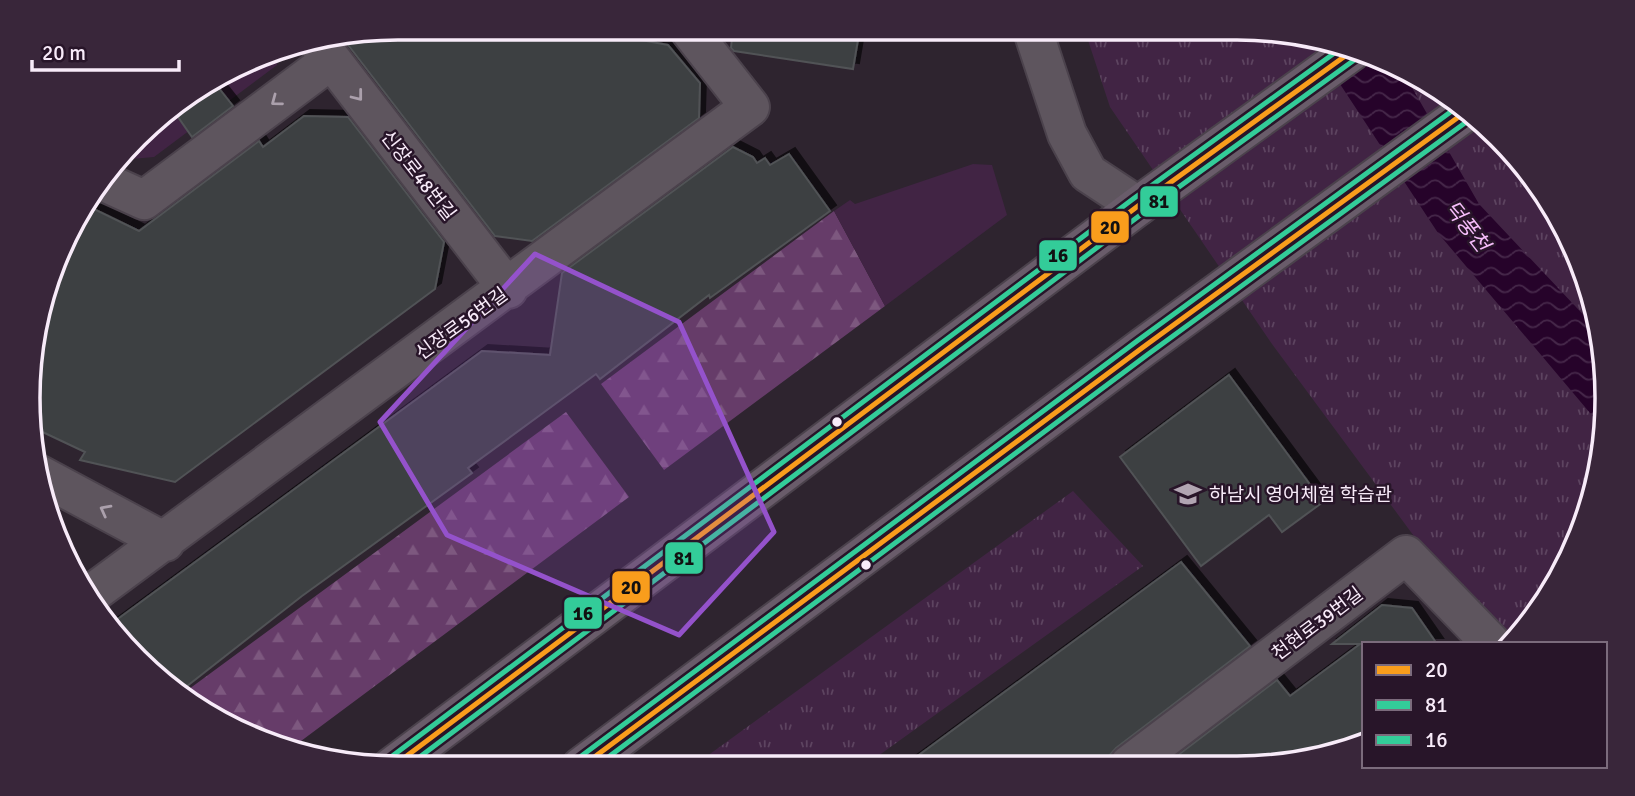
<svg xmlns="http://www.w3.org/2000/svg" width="1635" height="796" font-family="Signika,'Noto Sans KR',sans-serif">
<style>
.grass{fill:url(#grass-tufts)}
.forest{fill:url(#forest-firs)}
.park{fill:#412444}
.water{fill:url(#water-waves)}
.building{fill:#3d4042;stroke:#515356;stroke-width:2;filter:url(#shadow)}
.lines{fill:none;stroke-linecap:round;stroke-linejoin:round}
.minor-casing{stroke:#4b424c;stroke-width:42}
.primary-casing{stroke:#4b424c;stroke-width:42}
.minor{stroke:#5e555e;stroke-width:38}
.primary{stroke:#695c6a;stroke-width:38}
.bus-1-casing{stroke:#281529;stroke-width:10}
.bus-2-casing{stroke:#281529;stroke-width:10}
.bus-3-casing{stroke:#281529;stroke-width:10}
.bus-1{stroke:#f99d1c;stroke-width:5}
.bus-2{stroke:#3c9;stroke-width:5}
.bus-3{stroke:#3c9;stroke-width:5}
.oneway{stroke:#aba0ac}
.marked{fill:#9452cb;fill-opacity:0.2;stroke:#9452cb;stroke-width:5;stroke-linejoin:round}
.bus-dot{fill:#f8ebf9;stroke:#281529;stroke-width:2.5}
.labels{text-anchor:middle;stroke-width:5;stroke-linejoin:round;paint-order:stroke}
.street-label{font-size:19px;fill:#f8ebf9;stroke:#281529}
.poi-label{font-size:19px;fill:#f8ebf9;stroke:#281529;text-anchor:start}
.water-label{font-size:21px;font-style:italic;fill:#f6bdfa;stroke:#281529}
.rim{fill:none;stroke:#f8ebf9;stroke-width:3.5}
.line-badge{stroke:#281529;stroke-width:2.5}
.pale-badge-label{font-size:19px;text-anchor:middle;font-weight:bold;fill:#111}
</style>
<defs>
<pattern id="grass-tufts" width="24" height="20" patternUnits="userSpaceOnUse" patternTransform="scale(1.75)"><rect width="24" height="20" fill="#412444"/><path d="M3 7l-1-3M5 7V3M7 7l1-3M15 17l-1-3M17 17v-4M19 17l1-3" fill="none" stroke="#5d4460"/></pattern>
<pattern id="forest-firs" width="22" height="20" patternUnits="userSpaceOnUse" patternTransform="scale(1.75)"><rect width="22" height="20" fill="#663c69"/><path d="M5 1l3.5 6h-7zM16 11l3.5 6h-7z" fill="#7d587f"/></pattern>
<pattern id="water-waves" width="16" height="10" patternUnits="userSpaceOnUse" patternTransform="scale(1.75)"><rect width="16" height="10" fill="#26032a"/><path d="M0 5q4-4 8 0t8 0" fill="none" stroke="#46284a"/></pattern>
<filter id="shadow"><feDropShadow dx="6" dy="-6" stdDeviation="0" flood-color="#0009"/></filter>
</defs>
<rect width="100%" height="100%" fill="#2e242f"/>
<path class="grass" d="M1084,28H1237L1379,56L1499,137L1579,257L1607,398L1579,540L1530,624L1512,642L1422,547L1272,344L1110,107Z
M1073,491L1143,566L864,766L692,767Z"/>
<path class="forest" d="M834,211L885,306L664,470L601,384Z
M566,412L629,497L301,741L293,747L256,740L185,692Z"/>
<path class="park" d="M280,48L277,65L154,157L121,160L172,105Z
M973,164L992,165L1007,215L885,306L834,211L850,200L855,204Z"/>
<path class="water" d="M1313,43L1379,56L1403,72L1479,204L1592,324L1607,398L1601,426L1438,233Z"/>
<path class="building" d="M398,28H576L668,45L700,83L699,118L532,241L495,236L342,37Z
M733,28H860L853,69L734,51L731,48Z
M214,82L233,106L192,137L171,107Z
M304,116L348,117L444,242L435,289L175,482L80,460L85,452L32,427L35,325L88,206L139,231L259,141L263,147Z
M733,147L753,157L757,163L765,158L770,165L789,154L830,211L710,298L709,295L600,379L596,374L468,468L472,473L302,596L182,690L137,660L111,624L482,351L550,355L562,273Z
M1229,375L1323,502L1282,532L1269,515L1201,566L1120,457Z
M1181,562L1250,646L1116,748L1109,756L1108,765L904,766Z
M1382,605L1412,608L1437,644H1364V744L1286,765H1165L1277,680L1290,696L1360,644H1332Z"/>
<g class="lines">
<defs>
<path id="minor" d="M1032,28L1067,134L1088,173L1138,206
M317,41L508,289
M102,181L144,200L331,60
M40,475L165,542
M90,595L750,107L688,28
M1129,765L1406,555L1492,644"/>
<path id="primary" d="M392,767L1138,206L1352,51
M581,767L1142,348L1464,113"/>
</defs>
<use href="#minor" class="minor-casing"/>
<use href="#primary" class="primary-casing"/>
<use href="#minor" class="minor"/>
<use href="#primary" class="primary"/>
<defs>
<path id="bus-1" d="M392,767L1138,206L1352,51
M581,767L1142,348L1464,113"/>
<path id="bus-2" d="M595,767L1147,355L1469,120
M405,768L1143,213L1357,58"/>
<path id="bus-3" d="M387,760L1133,199L1340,49
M576,760L1137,341L1456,108"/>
</defs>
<use href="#bus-1" class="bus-1-casing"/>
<use href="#bus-2" class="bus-2-casing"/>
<use href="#bus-3" class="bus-3-casing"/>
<use href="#bus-1" class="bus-1"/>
<use href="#bus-2" class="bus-2"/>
<use href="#bus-3" class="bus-3"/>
</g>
<defs><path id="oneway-chevron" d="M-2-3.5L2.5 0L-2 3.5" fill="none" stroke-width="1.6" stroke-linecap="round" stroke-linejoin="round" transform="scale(1.75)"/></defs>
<g class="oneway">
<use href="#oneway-chevron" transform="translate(358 96) rotate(52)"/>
<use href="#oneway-chevron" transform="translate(276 101) rotate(143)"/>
<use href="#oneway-chevron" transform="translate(105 510) rotate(-152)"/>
</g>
<path class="marked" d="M535,254L679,322L774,532L679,635L447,535L380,422Z"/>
<defs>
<symbol id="school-bare" viewBox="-9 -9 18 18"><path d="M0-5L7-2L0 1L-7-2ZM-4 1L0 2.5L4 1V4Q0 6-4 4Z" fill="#b1a5b2" stroke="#281529" stroke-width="2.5" paint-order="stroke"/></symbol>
</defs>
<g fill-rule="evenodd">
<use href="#school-bare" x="1169" y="475" width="38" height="38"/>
</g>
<g class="bus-dot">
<circle cx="837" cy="422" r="6"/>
<circle cx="866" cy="565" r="6"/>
</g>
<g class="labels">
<g class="street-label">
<text transform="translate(419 175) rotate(52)" y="7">신장로48번길</text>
<text transform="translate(461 323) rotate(-36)" y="7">신장로56번길</text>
<text transform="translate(1317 623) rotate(-37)" y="7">천현로39번길</text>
</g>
<g class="poi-label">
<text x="1209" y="501">하남시 영어체험 학습관</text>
</g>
<g class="water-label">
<text transform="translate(1467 226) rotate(52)" y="7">덕풍천</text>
</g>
</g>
<path d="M0 0H1635V796H0ZM398 40H1237A358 358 0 0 1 1595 398V398A358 358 0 0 1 1237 756H398A358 358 0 0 1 40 398V398A358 358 0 0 1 398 40Z" fill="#39263a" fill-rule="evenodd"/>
<path class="rim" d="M398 40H1237A358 358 0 0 1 1595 398V398A358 358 0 0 1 1237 756H398A358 358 0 0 1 40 398V398A358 358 0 0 1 398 40Z"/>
<g class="line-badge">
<rect x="1139" y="185" width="40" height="33" rx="7" fill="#3c9"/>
<rect x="1090" y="210" width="40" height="34" rx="7" fill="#f99d1c"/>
<rect x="1038" y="239" width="40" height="33" rx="7" fill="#3c9"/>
<rect x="664" y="541" width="40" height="34" rx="7" fill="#3c9"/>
<rect x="611" y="570" width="40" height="34" rx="7" fill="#f99d1c"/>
<rect x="563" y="596" width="40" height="34" rx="7" fill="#3c9"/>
</g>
<g class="pale-badge-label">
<text x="1159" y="208">81</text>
<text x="1110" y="234">20</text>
<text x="1058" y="262">16</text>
<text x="684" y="565">81</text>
<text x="631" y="594">20</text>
<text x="583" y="620">16</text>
</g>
<rect x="1362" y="642" width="245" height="126" fill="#281529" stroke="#7b6b7c" stroke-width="2"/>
<rect x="1376" y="665" width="35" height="10" fill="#f99d1c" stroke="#7b6b7c" stroke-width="2"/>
<text x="1425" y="677" font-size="21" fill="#f8ebf9">20</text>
<rect x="1376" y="700" width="35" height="10" fill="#33cc99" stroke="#7b6b7c" stroke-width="2"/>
<text x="1425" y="712" font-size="21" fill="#f8ebf9">81</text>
<rect x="1376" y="735" width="35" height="10" fill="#33cc99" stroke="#7b6b7c" stroke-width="2"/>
<text x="1425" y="747" font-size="21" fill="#f8ebf9">16</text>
<path d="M32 60v10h147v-10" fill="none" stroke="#f8ebf9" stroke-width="3.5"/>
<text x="42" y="60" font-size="21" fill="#f8ebf9" stroke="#281529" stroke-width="5" paint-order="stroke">20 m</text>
</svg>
